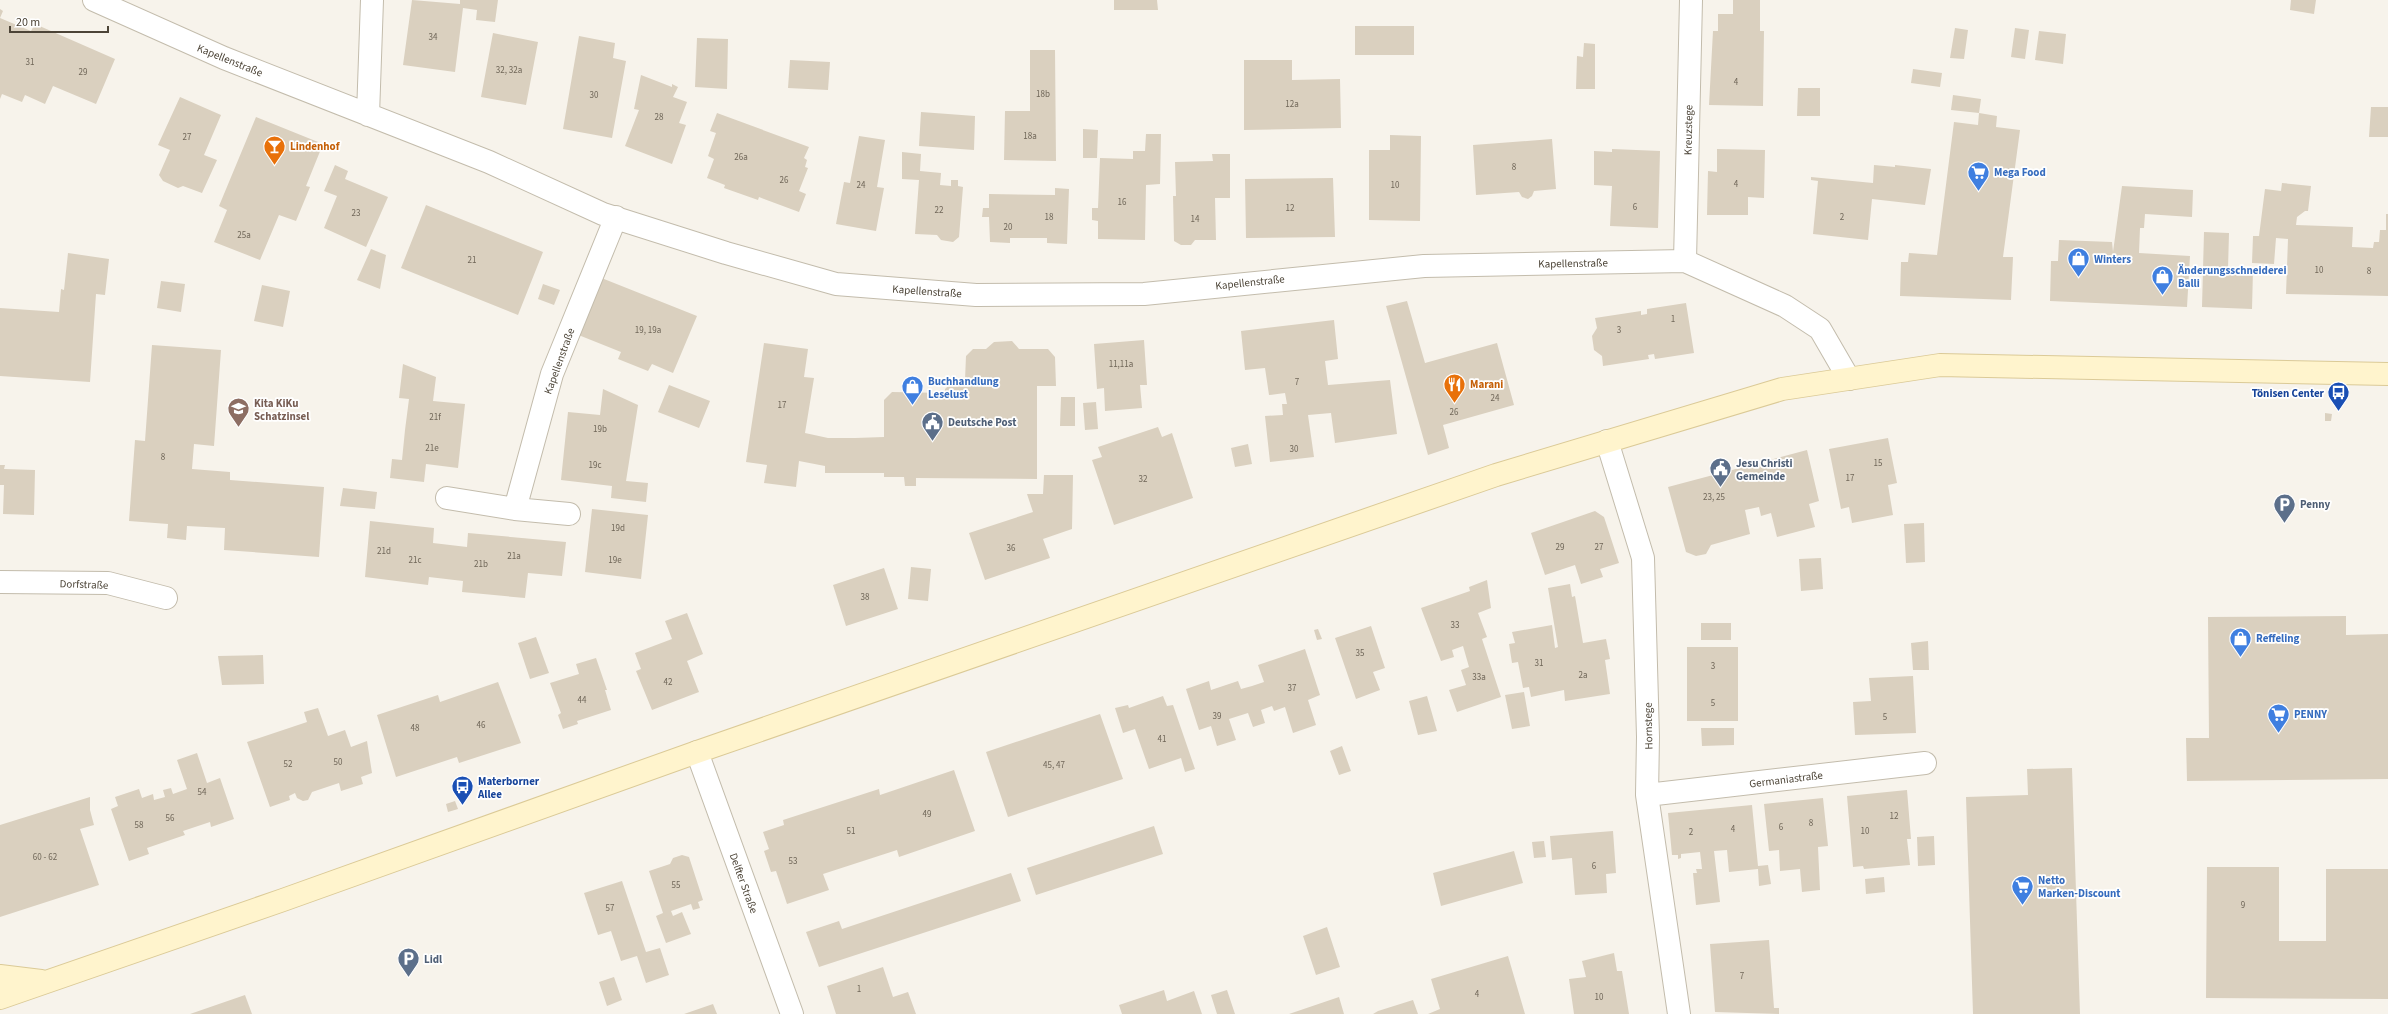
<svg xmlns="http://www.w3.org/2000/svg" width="2388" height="1014" font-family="'Source Sans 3',sans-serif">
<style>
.building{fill:#dad0bf}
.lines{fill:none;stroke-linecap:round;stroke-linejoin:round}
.street-casing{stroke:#c3bcac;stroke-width:24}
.secondary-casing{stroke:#dbca97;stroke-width:24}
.street{stroke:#fff;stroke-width:22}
.secondary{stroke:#fff4cd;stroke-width:22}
.labels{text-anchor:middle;stroke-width:3.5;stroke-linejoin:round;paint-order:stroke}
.number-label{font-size:9px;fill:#706759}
.street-label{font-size:11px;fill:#4c4437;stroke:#fff}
.food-label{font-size:11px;font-weight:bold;fill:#c56008;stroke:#fff;text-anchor:start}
.shop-label{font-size:11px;font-weight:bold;fill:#366cbe;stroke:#fff;text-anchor:start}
.transit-label{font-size:11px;font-weight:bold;fill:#164399;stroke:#fff;text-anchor:end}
.education-label{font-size:11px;font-weight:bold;fill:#785e54;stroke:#fff;text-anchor:start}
.service-label{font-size:11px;font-weight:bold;fill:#4e5e75;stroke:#fff;text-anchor:start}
</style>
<rect width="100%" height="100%" fill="#f7f3eb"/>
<path class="building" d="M412,0L460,4V0H498L495,22L476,20L477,10L463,8L455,72L403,65Z
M1114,0H1157L1158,10H1114Z
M1733,0H1760V31H1764L1763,106L1709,105L1713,31H1718V14H1733Z
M2291,0H2316L2314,14L2290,10Z
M0,9L3,11L0,18L31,31L35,24L115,59L96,104L53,86L45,104L25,95L22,102L2,94L0,99Z
M1355,26H1414V55H1355Z
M1955,28L1968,30L1964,59L1950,58Z
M2015,28L2029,30L2025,59L2011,57Z
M2039,31L2066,34L2063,64L2035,60Z
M493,33L538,42L526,105L481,97Z
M579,36L615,43L613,58L626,61L612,138L563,129Z
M697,38L728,39L727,89L695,87Z
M1584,43L1595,44V89H1576L1577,56L1583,57Z
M1030,50H1055L1056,161L1004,160L1005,111H1030Z
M790,60L830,62L828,90L788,88Z
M1244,60H1292V80L1340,79L1341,128L1244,130Z
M1913,69L1942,73L1940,87L1911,83Z
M641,75L672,87V84L678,87L673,97L687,102L679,123L686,125L672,164L625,146L639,110L634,109Z
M1798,88H1820V116H1797Z
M1953,95L1981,99L1979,113L1951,110Z
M180,97L221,115L204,155L217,160L202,193L183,186L178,188L163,181L159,175L170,150L158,145Z
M2371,107H2388V137H2369Z
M921,112L975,116L974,150L919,146Z
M717,113L809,147L804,158L807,160L805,167L808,168L799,191L806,194L799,212L759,197L758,200L724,188L725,185L707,178L714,159L708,156L716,133L710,131Z
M1979,113L1997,116L1996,127L2020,130L2003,257H2013L2011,300L1900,296L1901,262H1908L1909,253L1937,255L1954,122L1978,125Z
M256,117L323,144L306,186L310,187L296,221L279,215L260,260L214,242L227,210L219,206Z
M1083,129L1098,130L1097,158H1083Z
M1146,134H1161L1160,184L1146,185L1145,240L1098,239V221L1092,220V208H1098L1100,158L1133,159V151H1145Z
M1390,135L1421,136L1420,221L1369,220V150H1390Z
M859,136L885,140L877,187L884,188L876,231L836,224L844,182L850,183Z
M1552,139L1556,189L1534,191L1532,196L1528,199L1522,197L1519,192L1476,195L1473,145Z
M1612,149L1660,151L1658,228L1610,226L1612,186L1594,185V151L1612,152Z
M1717,149L1765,150L1764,198L1748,197V215H1707L1708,171L1717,172Z
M902,152L921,154L920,171L941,173L940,185L951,186V180H958V186L963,187L959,237L953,242L941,240L937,235L915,234L919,180L902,179Z
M1212,154H1230V198H1215L1216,240H1195L1191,245H1181L1174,241L1173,196H1176L1175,162L1213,161Z
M335,165L348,171L345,179L388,197L366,247L324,228L337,196L324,191Z
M1874,165L1895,167V165L1931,169L1925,205L1872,199L1868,240L1813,234L1818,181L1811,180V177L1873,183Z
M1333,178L1335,237L1246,238L1245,179Z
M2282,183L2311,186L2308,211H2305L2297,217L2296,225L2353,227L2352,247L2373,248L2374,242H2379L2380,230H2386V214H2388V296L2286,294L2288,239L2276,238L2274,264L2252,263L2253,236H2259L2265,189L2281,191Z
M2122,186L2193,190L2192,217L2145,214L2144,228H2140L2139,253L2190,256L2187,307L2050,301L2051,261H2058L2059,240L2112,242L2113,252Z
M1055,188L1069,189L1067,244L1047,243V238H1010V243L990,242L989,217H982L983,208H989V194L1055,195Z
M426,205L543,252L518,315L401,268Z
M2204,232L2229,233L2228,269L2253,270L2252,309L2202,307Z
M371,249L386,255L380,289L357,280Z
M68,253L109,259L105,295L96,294L90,382L0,376V308L59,312L61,289L64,290Z
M599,277L697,316L673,373L652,364L648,371L618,359L621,352L576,334Z
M161,281L185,284L181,312L157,308Z
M543,284L560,290L554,305L538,299Z
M262,285L290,291L283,327L254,321Z
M1407,301L1425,363L1497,343L1514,405L1443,425L1449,448L1428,455L1386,306Z
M1686,303L1694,353L1655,359L1654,354L1648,355L1649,359L1603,366L1602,356L1594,350L1592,336L1597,328L1595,318L1641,311V315L1647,314V309Z
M1334,320L1338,359L1325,361L1328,385L1390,380L1397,434L1335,443L1331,413L1308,415L1314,457L1270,462L1265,416L1283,415L1282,404H1287L1285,393L1269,395L1265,368L1245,370L1241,331Z
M1144,340L1147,385H1140L1142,408L1105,411L1104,388L1097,389L1094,344Z
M1012,341L1019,349H1048L1055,357L1056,386H1037V479L916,478V486H905L904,477H884V473H825V466L799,461L796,487L764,483L767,465L746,462L764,343L808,349L804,377L814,378L805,433L828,438H855L884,437V400L892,392L945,393V389L954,380H965L966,356L973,349H986L994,342Z
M152,345L221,350L214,446L194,444L192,469L230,472V480L324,487L319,557L224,550L225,528L187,526L186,540L167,538L168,524L129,521L135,440L145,441Z
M403,364L436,377L433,401L465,404L458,468L426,464L424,482L390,478L392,459L402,460L405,430L409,399L399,398Z
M669,385L710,401L699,428L658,412Z
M603,389L638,405L626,481L648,483L646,502L611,498L612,486L561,480L568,412L600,415Z
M1061,397H1075V426H1060Z
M1096,402L1098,429L1085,430L1083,403Z
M2325,413L2332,414L2331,421H2325Z
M1158,427L1162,437L1172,433L1193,498L1114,525L1092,460L1102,457L1098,447Z
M1888,438L1897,483L1888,485L1893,515L1852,523L1849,507L1841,509L1829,449Z
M1248,444L1252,464L1235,467L1231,448Z
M1807,450L1819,501L1809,504L1815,527L1777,537L1771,513L1761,516L1759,507L1745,510L1750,534L1711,545L1706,554L1696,556L1686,552L1668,487Z
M0,465H5L4,469L35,470L34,515L3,514L4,485H0Z
M1044,475H1073L1072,529L1043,539L1050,558L985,580L969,533L1033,512L1027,494H1043Z
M343,488L377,492L375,509L340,506Z
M592,509L648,515L641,579L585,572Z
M1595,511L1604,517L1619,563L1600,569L1603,577L1581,584L1575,565L1545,575L1531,533Z
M370,521L434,528L433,543L467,547L468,533L566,542L562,576L528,573L525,598L462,592L463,581L429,577L428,585L365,577Z
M1924,523L1925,562L1906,563L1904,524Z
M1821,558L1823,589L1801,591L1799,559Z
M911,567L931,569L928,601L908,599Z
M884,568L898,609L846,626L833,585Z
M1487,580L1491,608L1478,613L1487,637L1482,639L1501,697L1457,712L1449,690L1466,685L1461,670L1469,667L1463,646L1452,650L1454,657L1441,661L1421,608L1470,591L1469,587Z
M1570,584L1572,597L1575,596L1583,643L1606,639L1610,659L1605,660L1610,694L1565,701L1564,690L1531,697L1529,687L1523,688L1518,662L1512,663L1509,644L1515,643L1512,632L1552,625L1555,648L1558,647L1548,588Z
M687,613L703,654L687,661L699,692L652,710L636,671L641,669L635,653L672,639L665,621Z
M2346,616V635L2388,634V779L2187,781L2186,738H2209L2208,617Z
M1701,623H1731V640H1701Z
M1371,626L1385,668L1373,672L1380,690L1356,699L1335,638Z
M1318,629L1322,639L1317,640L1314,630Z
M536,637L549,673L530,679L518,643Z
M1928,641L1929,670H1913L1911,643Z
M1687,647H1738V721H1687Z
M1305,649L1320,695L1308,700L1316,725L1293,733L1285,707L1274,711L1272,706L1261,710L1265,723L1253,727L1248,713L1229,719L1236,740L1217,746L1211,726L1199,730L1186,689L1209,681L1211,690L1238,681L1241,689L1252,686L1264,682L1258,665Z
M263,655L264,684L222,685L218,656Z
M596,658L607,690H605L611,710L577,721L578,724L563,729L558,715L561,713L550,683L579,674L576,664Z
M1913,676L1916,733L1855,735L1853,702L1871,701L1869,678Z
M498,682L521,743L459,763L457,757L396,777L377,715L438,695L440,702Z
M1524,692L1530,726L1512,729L1505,695Z
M1163,696L1167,706L1173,705L1195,769L1185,772L1181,758L1149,769L1135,729L1123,733L1115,708L1128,705L1129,708Z
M1427,696L1437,731L1418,735L1409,701Z
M318,708L328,736L345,730L351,747L367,741L372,773L361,777L363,784L341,791L339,783L312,792L308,800L303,801L297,798L295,793L289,796L290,800L270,807L247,742L307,722L304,712Z
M1100,714L1123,779L1008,817L986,752Z
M1701,728H1734V745L1702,746Z
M1342,746L1351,771L1339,775L1330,751Z
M197,753L207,783L220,778L234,819L211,827L210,822L183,831L185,835L147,848L149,854L129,861L111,809L118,806L115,797L139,789L142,798L153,794L154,800L165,797L163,790L171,788L173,794L187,789L177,760Z
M2072,768L2080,1014H1973L1966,797L2028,795L2027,769Z
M954,770L975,831L899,857L897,850L823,874L829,890L787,904L776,871L771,872L764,851L769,849L763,832L784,825L783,820L879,789L880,795Z
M1907,790L1911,839H1907L1910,865L1864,869L1863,866L1853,867L1847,796Z
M90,797V810L94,825L80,829L99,885L0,917V825Z
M1823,798L1828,846L1818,847L1820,890L1802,892L1800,869L1780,871L1779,850L1769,851L1764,804Z
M455,801L458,809L448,812L446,804Z
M1752,805L1758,866L1768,865L1771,884L1759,886L1758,869L1729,872L1727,850L1714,851L1720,902L1696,905L1693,873H1697L1696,869H1702L1700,852L1681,854V858L1678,859V855H1672L1668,813Z
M1154,826L1163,854L1036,895L1027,868Z
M1613,831L1616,873L1606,874L1607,893L1575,895L1572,858L1552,860L1550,836Z
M1934,836L1935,865L1918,866L1917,837Z
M1544,841L1546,857L1534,858L1532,842Z
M1514,851L1523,883L1441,906L1433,873Z
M682,855L689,857L703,900L698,902L700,908L693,910L691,904L671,911L673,916L682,912L691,934L666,943L656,916L663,913L649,871L670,864L673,858Z
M2207,867H2279V941H2326V869H2388V999L2206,998Z
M1011,873L1021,901L819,967L806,932L839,921L842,929Z
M1884,877L1885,892L1866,894L1865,879Z
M622,881L646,952L660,948L669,975L646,983L637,956L621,961L611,931L598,935L584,893Z
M1327,927L1340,967L1316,975L1303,936Z
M1769,940L1774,1008H1779V1014L1715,1012L1710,944Z
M1614,953L1617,971H1622L1629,1014H1574L1569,979L1586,977L1582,961Z
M1508,956L1525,1014H1428L1440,1009L1431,979Z
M883,967L893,997L908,992L916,1014H836L827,986Z
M614,977L622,1000L607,1006L599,982Z
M1164,990L1167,1001L1194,991L1202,1014H1122L1119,1005Z
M1227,990L1235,1014H1217L1211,995Z
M245,995L252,1014H190Z
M1339,997L1344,1014H1289Z
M1413,1000L1418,1014H1373L1378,1011Z
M713,1004L717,1014H684Z"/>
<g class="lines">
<defs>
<path id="street" d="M94,0L224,58L489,162L603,214L726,253L836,284L976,295L1144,294L1424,266L1685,261L1785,306L1820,329L1849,379
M368,115L372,0
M1685,261L1691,0
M1607,441L1643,558L1648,737L1647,795L1679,1014
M447,498L515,509L552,374L616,217
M515,509L569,514
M0,582L108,583L166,598
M697,752L792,1014
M1647,795L1925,763"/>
<path id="secondary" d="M0,976L41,981
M0,998L283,900L697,752L1496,475L1782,389L1940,365L2388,374"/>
</defs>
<use href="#street" class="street-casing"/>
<use href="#secondary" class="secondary-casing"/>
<use href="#street" class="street"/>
<use href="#secondary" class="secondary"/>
</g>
<defs>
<symbol id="bar-pin" viewBox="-11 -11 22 30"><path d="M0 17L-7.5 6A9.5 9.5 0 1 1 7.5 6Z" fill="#e8710a" stroke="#fff"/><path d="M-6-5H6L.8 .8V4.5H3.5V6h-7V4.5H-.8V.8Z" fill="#fff"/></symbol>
<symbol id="supermarket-pin" viewBox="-11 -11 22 30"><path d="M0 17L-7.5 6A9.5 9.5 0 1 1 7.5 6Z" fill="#3f7fe0" stroke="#fff"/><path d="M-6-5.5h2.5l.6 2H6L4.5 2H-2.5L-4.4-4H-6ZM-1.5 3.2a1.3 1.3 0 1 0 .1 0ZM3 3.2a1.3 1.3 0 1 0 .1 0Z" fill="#fff"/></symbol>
<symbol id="shop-pin" viewBox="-11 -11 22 30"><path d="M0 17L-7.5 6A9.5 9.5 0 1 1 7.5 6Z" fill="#3f7fe0" stroke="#fff"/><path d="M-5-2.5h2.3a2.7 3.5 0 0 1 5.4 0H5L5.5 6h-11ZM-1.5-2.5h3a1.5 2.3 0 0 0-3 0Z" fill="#fff"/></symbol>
<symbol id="restaurant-pin" viewBox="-11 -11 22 30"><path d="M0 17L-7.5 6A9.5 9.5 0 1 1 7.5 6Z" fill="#e8710a" stroke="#fff"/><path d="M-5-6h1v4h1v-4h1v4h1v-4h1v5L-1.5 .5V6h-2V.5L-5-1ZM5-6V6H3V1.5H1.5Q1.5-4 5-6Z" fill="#fff"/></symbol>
<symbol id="bus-pin" viewBox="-11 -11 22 30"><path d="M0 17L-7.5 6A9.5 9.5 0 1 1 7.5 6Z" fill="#1a4fb4" stroke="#fff"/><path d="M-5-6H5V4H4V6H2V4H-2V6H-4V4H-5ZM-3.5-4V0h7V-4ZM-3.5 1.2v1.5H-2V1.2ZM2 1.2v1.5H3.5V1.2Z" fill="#fff"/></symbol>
<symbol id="school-pin" viewBox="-11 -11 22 30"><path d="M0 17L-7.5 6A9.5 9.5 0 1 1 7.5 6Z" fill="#8d6e63" stroke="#fff"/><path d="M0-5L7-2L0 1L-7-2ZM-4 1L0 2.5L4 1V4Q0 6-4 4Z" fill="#fff"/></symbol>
<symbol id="civic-pin" viewBox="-11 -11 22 30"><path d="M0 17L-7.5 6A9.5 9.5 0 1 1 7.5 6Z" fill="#5c6f8a" stroke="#fff"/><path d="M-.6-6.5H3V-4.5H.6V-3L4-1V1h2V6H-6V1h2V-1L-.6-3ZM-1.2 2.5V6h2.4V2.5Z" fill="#fff"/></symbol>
<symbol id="parking-pin" viewBox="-11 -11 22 30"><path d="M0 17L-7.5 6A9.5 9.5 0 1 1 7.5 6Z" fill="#5c6f8a" stroke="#fff"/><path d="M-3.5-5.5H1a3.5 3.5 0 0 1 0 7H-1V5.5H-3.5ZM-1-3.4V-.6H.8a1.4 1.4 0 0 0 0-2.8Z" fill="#fff"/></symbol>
</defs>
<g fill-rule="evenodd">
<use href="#bar-pin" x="262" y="134" width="25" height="34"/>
<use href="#supermarket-pin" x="1966" y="160" width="25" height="34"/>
<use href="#shop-pin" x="2066" y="246" width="25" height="34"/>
<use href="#shop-pin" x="2150" y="264" width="25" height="34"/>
<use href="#restaurant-pin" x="1442" y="372" width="25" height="34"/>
<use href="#shop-pin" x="900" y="374" width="25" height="34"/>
<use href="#bus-pin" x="2326" y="380" width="25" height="34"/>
<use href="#school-pin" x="226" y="396" width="25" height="34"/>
<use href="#civic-pin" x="920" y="410" width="25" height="34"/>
<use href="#civic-pin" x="1708" y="456" width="25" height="34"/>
<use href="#parking-pin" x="2272" y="492" width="25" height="34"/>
<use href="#shop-pin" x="2228" y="626" width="25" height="34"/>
<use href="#supermarket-pin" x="2266" y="702" width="25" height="34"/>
<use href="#bus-pin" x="450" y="774" width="25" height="34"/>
<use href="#supermarket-pin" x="2010" y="874" width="25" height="34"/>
<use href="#parking-pin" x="396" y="946" width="25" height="34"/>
</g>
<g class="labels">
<g class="number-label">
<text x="433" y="40">34</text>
<text x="30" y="65">31</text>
<text x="509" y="73">32, 32a</text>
<text x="83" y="75">29</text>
<text x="1736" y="85">4</text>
<text x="1043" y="97">18b</text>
<text x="594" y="98">30</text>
<text x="1292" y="107">12a</text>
<text x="659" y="120">28</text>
<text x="1030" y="139">18a</text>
<text x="187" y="140">27</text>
<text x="741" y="160">26a</text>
<text x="1514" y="170">8</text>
<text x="784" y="183">26</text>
<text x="1736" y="187">4</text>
<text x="861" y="188">24</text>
<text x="1395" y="188">10</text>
<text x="1122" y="205">16</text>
<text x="1635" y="210">6</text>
<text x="1290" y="211">12</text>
<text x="939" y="213">22</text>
<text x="356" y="216">23</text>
<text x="1049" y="220">18</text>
<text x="1842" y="220">2</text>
<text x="1195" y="222">14</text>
<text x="1008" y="230">20</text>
<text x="244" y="238">25a</text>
<text x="472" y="263">21</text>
<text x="2319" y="273">10</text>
<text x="2369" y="274">8</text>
<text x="1673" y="322">1</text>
<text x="648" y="333">19, 19a</text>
<text x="1619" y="333">3</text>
<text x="1121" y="367">11,11a</text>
<text x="1297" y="385">7</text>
<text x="1495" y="401">24</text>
<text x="782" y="408">17</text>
<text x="1454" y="415">26</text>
<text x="435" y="420">21f</text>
<text x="600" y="432">19b</text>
<text x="432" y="451">21e</text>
<text x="1294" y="452">30</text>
<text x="163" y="460">8</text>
<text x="1878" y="466">15</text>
<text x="595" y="468">19c</text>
<text x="1850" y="481">17</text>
<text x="1143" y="482">32</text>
<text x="1714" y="500">23, 25</text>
<text x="618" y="531">19d</text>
<text x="1560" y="550">29</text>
<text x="1599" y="550">27</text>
<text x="1011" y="551">36</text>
<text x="384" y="554">21d</text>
<text x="514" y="559">21a</text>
<text x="415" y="563">21c</text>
<text x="615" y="563">19e</text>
<text x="481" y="567">21b</text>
<text x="865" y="600">38</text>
<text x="1455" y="628">33</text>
<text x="1360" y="656">35</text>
<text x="1539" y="666">31</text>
<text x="1713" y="669">3</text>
<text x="1583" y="678">2a</text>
<text x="1479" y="680">33a</text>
<text x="668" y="685">42</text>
<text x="1292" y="691">37</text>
<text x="582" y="703">44</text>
<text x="1713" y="706">5</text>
<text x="1217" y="719">39</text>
<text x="1885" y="720">5</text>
<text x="481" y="728">46</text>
<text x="415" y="731">48</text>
<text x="1162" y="742">41</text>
<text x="338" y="765">50</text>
<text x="288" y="767">52</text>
<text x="1054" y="768">45, 47</text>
<text x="202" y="795">54</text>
<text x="927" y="817">49</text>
<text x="1894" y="819">12</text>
<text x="170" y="821">56</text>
<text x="1811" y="826">8</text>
<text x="139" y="828">58</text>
<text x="1781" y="830">6</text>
<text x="1733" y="832">4</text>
<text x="851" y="834">51</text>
<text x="1865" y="834">10</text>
<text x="1691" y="835">2</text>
<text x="45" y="860">60 - 62</text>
<text x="793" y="864">53</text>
<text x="1594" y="869">6</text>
<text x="676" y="888">55</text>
<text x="2243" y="908">9</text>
<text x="610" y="911">57</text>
<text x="1742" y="979">7</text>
<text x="859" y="992">1</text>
<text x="1477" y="997">4</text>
<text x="1599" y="1000">10</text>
</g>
<g class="street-label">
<text transform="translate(230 60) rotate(22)" y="4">Kapellenstraße</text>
<text transform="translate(1688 130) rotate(-89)" y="4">Kreuzstege</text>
<text transform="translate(1573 263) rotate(-1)" y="4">Kapellenstraße</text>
<text transform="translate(1250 282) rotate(-6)" y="4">Kapellenstraße</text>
<text transform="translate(927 291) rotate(4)" y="4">Kapellenstraße</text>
<text transform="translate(559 361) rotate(-70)" y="4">Kapellenstraße</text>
<text transform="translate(84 584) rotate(2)" y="4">Dorfstraße</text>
<text transform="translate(1648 726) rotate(-91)" y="4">Hornstege</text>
<text transform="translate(1786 779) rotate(-7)" y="4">Germaniastraße</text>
<text transform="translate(744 883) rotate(70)" y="4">Delfter Straße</text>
</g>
<g class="food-label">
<text x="290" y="150">Lindenhof</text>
<text x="1470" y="388">Marani</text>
</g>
<g class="shop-label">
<text x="1994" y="176">Mega Food</text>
<text x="2094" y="263">Winters</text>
<text x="2178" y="274">Änderungsschneiderei<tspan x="2178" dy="13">Balli</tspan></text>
<text x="928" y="385">Buchhandlung<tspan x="928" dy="13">Leselust</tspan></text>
<text x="2256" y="642">Reffeling</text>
<text x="2294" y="718">PENNY</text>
<text x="2038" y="884">Netto<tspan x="2038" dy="13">Marken-Discount</tspan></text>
</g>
<g class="transit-label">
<text x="2324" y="397">Tönisen Center</text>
<text x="478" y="785" text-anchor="start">Materborner<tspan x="478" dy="13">Allee</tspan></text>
</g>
<g class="education-label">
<text x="254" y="407">Kita KiKu<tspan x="254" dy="13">Schatzinsel</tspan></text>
</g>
<g class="service-label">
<text x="948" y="426">Deutsche Post</text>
<text x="1736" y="467">Jesu Christi<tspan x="1736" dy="13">Gemeinde</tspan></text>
<text x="2300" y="508">Penny</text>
<text x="424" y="963">Lidl</text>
</g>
</g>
<path d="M10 26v6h98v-6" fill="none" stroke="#4c4437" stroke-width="2"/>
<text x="16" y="26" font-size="12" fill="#4c4437" stroke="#ffffff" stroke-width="3" paint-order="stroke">20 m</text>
</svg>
